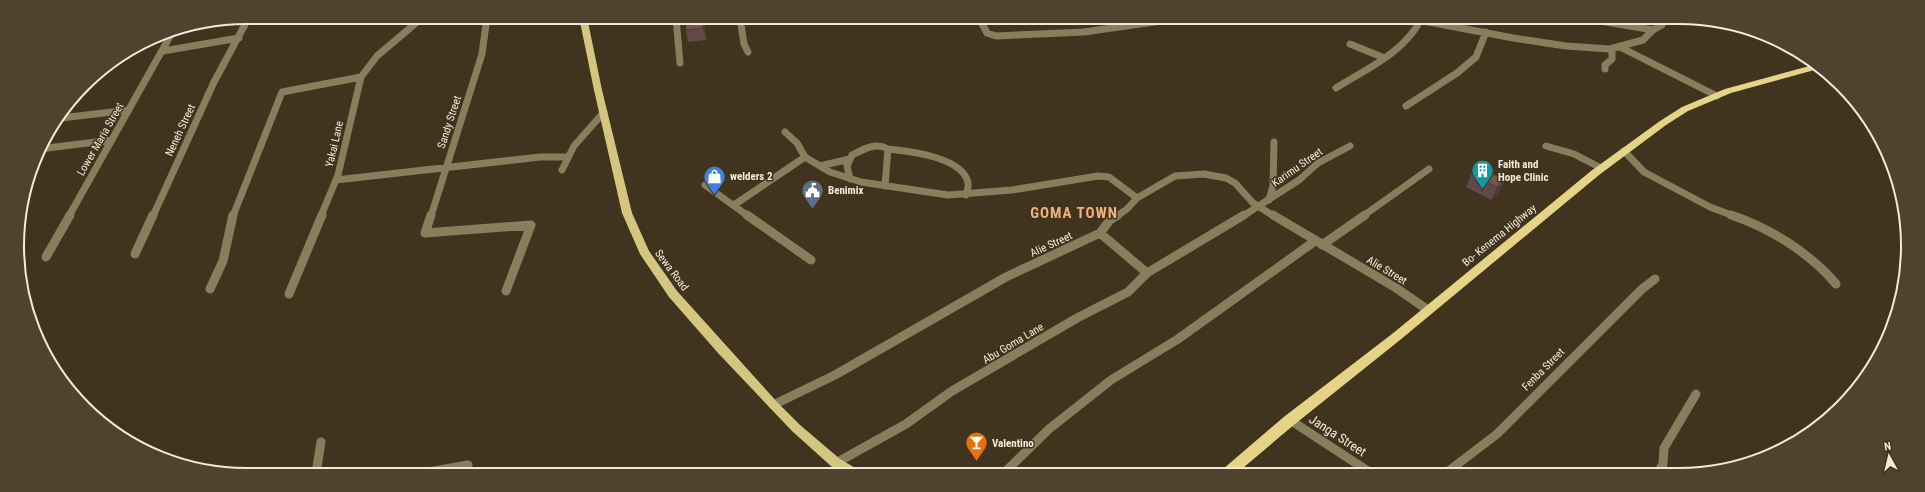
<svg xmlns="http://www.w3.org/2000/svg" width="1925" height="492" font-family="'Roboto Condensed',sans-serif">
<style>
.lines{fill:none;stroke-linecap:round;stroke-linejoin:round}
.minor-far1{stroke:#867f5d;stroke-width:7}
.minor{stroke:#867f5d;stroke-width:9}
.primary{fill:#d5c67f;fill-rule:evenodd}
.trunk{fill:#e5d485;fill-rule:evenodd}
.wall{fill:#624847}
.shaded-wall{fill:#503b39}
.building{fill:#725452;stroke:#503b39}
.labels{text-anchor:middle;stroke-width:3;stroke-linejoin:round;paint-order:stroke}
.street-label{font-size:11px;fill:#f3eadd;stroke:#41341e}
.poi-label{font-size:11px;font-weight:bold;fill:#f3eadd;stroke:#41341e;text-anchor:start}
.near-street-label{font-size:13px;fill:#f3eadd;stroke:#41341e}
.district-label{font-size:15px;font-weight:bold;letter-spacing:1px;fill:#eeb27b;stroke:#41341e}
.rim{fill:none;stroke:#f3eadd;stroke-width:2}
</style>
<rect width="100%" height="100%" fill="#41341e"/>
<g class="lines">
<path class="minor-far1" d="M676,18L680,63
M740,18L744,44L748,52
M979,18L987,33L996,36L1084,32L1182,18
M1413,19L1513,38L1566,46L1610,49L1643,40L1653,30L1662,25L1660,19
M1589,19L1653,30
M1350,44L1382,57
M1620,47L1717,96
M163,51L239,38
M1605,69V65L1612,59V51L1610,49
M1336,88C1366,69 1405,52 1421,19
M1406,106L1457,73L1476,57L1486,32
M61,118L129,110
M785,132L797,143L805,157
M1546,146L1574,154L1601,168
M39,149L112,140
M888,149C909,151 963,157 968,183C969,186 967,191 966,195
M1624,151L1644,172L1710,207L1734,216
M820,166L850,159
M562,170L574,146L604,112
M850,179L847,166L852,155C864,149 875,142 888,149L885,186
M336,180L540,157H566
M705,185L748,216
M1269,200L1273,186L1274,142
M734,205L805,157L830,172L861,182L948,195L1012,190L1098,176L1109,177L1137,198
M69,216L173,31
M153,216L214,82L249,17
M233,216L282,92L361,77
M321,216L338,175L361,77L377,56L423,17
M431,216L482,54L487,17
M1117,216L1127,209L1137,198L1175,176L1204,174L1226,178L1235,183L1253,203L1274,216
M1243,216L1299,180L1318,163L1350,146
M1363,216L1429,169"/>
<path class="minor" d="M431,215L425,233L531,225L506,291
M747,215L811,260
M1273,215L1396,288L1428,310
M1731,215C1770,228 1810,253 1836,284
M1322,245L1365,215
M135,254L153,215
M46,257L70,215
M1147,273L1244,215
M210,289L223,261L233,215
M289,294L322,215
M773,405L835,375L1006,277L1100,233L1110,220L1118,215
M1290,420L1371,473
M836,463L906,424L952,391L1077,318L1128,292L1147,273L1100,233
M316,473L321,442
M423,473L468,465
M1004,473L1049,429L1111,380L1178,339L1315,241
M1446,473L1497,434L1642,289L1655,279
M1658,473L1663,464L1664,448L1696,394"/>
<path class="primary" d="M579,17H587L602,90L632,213L649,251L677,291L777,402L800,425L840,459L857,469L859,473H843L832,467L792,431L718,353L669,297L640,254L622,213L594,90Z"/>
<path class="trunk" d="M1813,65L1818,69L1731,93L1688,111L1666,125L1599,175L1400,340L1295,424L1237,473H1221L1223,469L1285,416L1392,334L1591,171L1660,121L1682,107L1725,89Z"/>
</g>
<path class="wall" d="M703,18L705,29L706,40L688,42L686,30Z
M1471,174L1505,180L1499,193L1491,200L1466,187Z"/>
<path class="shaded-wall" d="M703,18L705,29L706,40L703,28Z
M1505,180L1499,193L1491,200L1497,187Z"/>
<path class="building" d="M699,18H703V28L686,30V19Z
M1479,167L1505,180L1497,187L1471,174Z"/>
<defs>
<symbol id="building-pin" viewBox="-11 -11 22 30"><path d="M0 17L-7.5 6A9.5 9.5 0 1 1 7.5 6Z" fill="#0f9aa8" stroke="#41341e"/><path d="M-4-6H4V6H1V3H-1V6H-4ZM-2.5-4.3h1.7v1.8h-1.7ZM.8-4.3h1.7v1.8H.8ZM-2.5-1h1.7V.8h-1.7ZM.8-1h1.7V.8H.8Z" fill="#fff"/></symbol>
<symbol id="shop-pin" viewBox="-11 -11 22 30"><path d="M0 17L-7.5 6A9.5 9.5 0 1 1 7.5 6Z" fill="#3f7fe0" stroke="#41341e"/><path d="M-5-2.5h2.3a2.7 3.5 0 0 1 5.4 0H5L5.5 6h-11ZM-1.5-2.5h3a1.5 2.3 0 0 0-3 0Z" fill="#fff"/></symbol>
<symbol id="civic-pin" viewBox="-11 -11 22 30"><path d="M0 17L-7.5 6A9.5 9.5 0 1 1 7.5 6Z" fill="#5c6f8a" stroke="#41341e"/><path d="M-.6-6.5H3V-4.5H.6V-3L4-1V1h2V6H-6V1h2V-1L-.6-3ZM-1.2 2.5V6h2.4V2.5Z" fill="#fff"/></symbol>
<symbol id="bar-pin" viewBox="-11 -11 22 30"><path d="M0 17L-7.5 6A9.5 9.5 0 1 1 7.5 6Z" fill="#e8710a" stroke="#41341e"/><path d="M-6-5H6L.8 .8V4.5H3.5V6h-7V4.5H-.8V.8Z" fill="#fff"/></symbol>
</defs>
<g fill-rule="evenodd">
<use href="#building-pin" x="1470" y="158" width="25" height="34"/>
<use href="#shop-pin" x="702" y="164" width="25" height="34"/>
<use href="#civic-pin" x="800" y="178" width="25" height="34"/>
<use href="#bar-pin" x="964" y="430" width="25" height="34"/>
</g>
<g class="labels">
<g class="street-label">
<text transform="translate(449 122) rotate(-72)" y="4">Sandy Street</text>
<text transform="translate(180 130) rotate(-65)" y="4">Neneh Street</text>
<text transform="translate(100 139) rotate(-60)" y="4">Lower Maria Street</text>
<text transform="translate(334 144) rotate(-77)" y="4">Yakai Lane</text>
<text transform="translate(1297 167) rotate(-35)" y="4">Karimu Street</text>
<text transform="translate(1499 235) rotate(-39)" y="4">Bo- Kenema Highway</text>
<text transform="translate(1051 244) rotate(-25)" y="4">Alie Street</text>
<text transform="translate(672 270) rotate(53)" y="4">Sewa Road</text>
<text transform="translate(1387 270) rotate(31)" y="4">Alie Street</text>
<text transform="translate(1013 343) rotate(-31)" y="4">Abu Goma Lane</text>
<text transform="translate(1543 369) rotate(-45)" y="4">Fenba Street</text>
</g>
<g class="poi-label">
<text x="1498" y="168">Faith and<tspan x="1498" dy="13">Hope Clinic</tspan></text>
<text x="730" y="180">welders 2</text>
<text x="828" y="194">Benimix</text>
<text x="992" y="447">Valentino</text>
</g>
<g class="near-street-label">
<text transform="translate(1338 435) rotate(33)" y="5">Janga Street</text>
</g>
<g class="district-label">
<text x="1074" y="218">GOMA TOWN</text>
</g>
</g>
<path d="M0 0H1925V492H0ZM246 24H1679A222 222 0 0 1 1901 246V246A222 222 0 0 1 1679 468H246A222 222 0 0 1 24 246V246A222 222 0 0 1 246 24Z" fill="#4f432d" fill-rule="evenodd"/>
<path class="rim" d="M246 24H1679A222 222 0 0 1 1901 246V246A222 222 0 0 1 1679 468H246A222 222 0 0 1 24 246V246A222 222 0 0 1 246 24Z"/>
<g transform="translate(1889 456) rotate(352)" stroke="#41341e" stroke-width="3" paint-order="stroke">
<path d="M0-3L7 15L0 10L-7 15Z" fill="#f3eadd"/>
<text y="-6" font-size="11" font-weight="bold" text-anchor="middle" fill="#f3eadd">N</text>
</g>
</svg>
